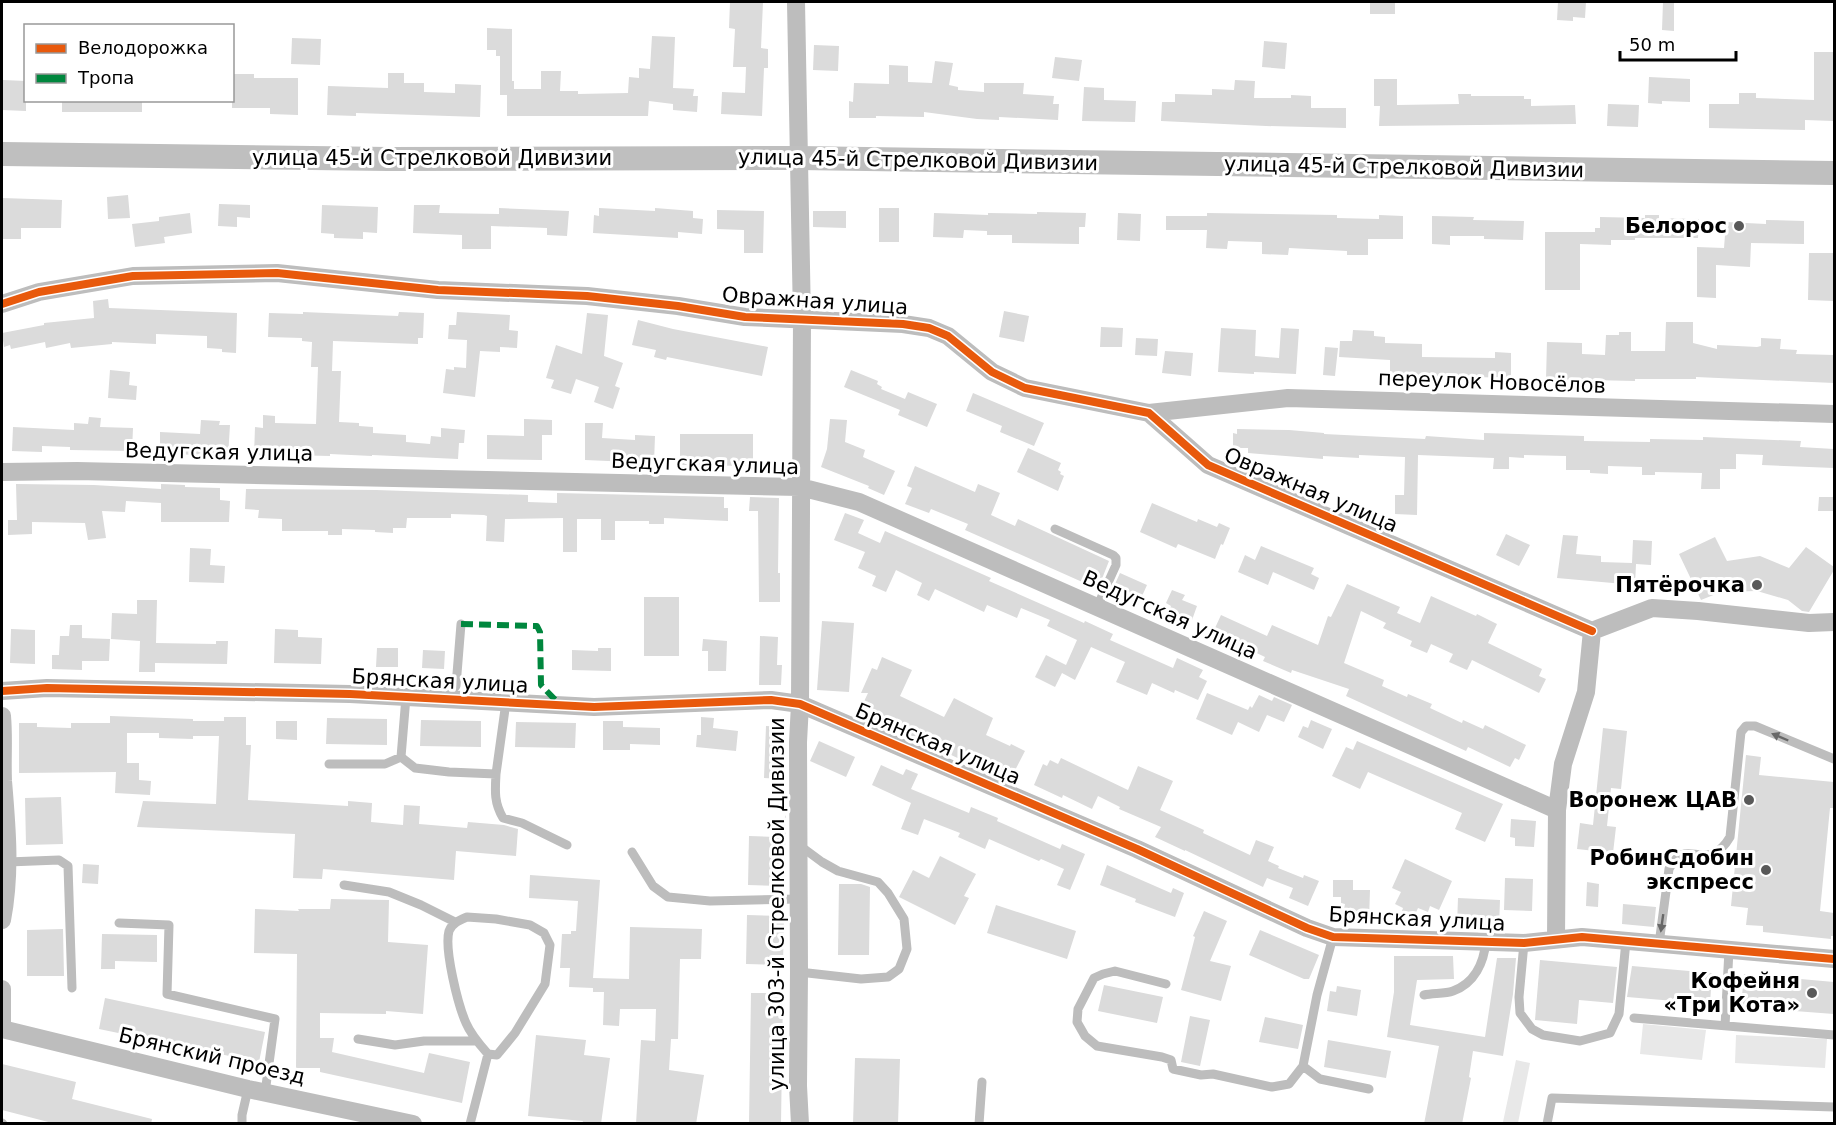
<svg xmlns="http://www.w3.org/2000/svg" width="1836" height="1125" font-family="'DejaVu Sans',sans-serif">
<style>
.green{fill:#e8e8e8}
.building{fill:#dbdbdb}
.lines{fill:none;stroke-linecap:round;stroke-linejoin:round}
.service{stroke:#bdbdbd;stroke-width:9}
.minor{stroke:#bdbdbd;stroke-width:18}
.secondary{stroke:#bfbfbf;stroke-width:24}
.quiet{stroke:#00873e;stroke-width:6;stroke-dasharray:12 6;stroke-linecap:butt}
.cycleway-casing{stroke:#fff;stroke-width:11}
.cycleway{stroke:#e8590c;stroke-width:8}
.oneway{fill:#686868}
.poi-dot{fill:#595959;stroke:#fff;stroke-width:2}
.labels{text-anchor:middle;stroke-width:6;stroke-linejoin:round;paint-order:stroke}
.street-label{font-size:21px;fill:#000;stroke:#fff}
.poi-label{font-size:21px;font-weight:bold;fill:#000;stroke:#fff;text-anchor:end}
</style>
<rect width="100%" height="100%" fill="#fff"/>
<path class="green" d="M1643,1024L1706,1030L1702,1060L1640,1054Z
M1736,1035L1827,1039L1825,1068L1735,1063Z
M1516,1060L1530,1063L1518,1123L1503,1122Z"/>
<path class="building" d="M730,2H763L761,48L768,49V68H764L762,116L721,114L722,92L745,93L746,67H733L735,29L729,28Z
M1370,2H1395V14H1370Z
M1558,2H1586L1585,18L1573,17V21L1557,20Z
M1663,2H1674V31L1662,30Z
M487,28L512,29V81H514V89H541V71H561L560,91H578V94L628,93L629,77L639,78V68L650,69L652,36L675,37L673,88L694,89L693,96H698L697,112L673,110V104L649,101L648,116H507V95H500V56H496V50H487Z
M292,38L321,39L320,65L291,64Z
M1264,41L1287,43L1285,69L1262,67Z
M814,45L839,46L838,71L813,70Z
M1814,52H1834V121L1805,120V130L1709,128V104H1739V93H1756V98L1814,100Z
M1055,57L1082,60L1079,81L1052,78Z
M935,61L953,63L949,85L958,87V90L984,92V83H1024L1023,94L1054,96L1053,104H1059L1058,120L999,117V120L977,119L924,112V117L876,116V118H849V101L853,102L854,83L889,84V65L908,66V82L932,83Z
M388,73H404V83H424V92L455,93V84L481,85L480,117L356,113V116L327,115L328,86L388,88Z
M232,74H254V78H298V115L270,114V108H232Z
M1649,77L1690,79V102L1662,101V104L1648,103Z
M1374,79H1397V105L1459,104L1458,94H1471V96H1524V99H1531V106L1575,105L1576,124L1379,126L1380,106H1374Z
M3,80L26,81V111L2,110Z
M1235,80L1255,81L1254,98H1291V95L1311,96V108H1346V128L1266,126L1161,121L1162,102H1175V94L1212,95V89L1234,90Z
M1084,87L1104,88V100L1136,101L1135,122L1082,121Z
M62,100H142V112H62Z
M1608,104L1639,105L1638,127L1607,126Z
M128,195L130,218L108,219L107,197Z
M2,198L62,200L61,228H21V239H2Z
M219,204L250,205V218L237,217V227L218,226Z
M322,205L378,207L377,233L363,232V239L334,238V234L321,233Z
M414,205H440L439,213L499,214V208L569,211L567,236L547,235V228L491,226V249H462V235L413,233Z
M599,208L655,211V208L693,211V218L703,219L702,234L678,232V238L593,233L594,215L599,216Z
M879,208H899V242H879Z
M717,210L764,211L763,253H744V230L717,229Z
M813,211H846V228L813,227Z
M1037,212L1086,213L1085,227H1079V244L1012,243V235H987V231L964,230L963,238L933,237L934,213L988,215V213L1037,214Z
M190,213L192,233L164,237L165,243L135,247L132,224L159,221V217Z
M1118,213L1141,214L1140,241L1117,240Z
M1207,213L1337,215V218L1379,219V215L1403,216V239H1368V255H1347V251L1289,248L1288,255L1262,254V242L1228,241L1227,249L1206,248L1207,230H1166V216H1207Z
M1645,215H1659V218L1699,219L1698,238H1635V240H1611V245L1580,244V290H1545V232H1595V228H1600V217L1645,218Z
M1432,216L1474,217L1473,220L1524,221L1523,240L1484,239V236H1450V245L1432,244Z
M1766,220L1804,221V244L1751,243L1750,267L1716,265V298L1697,297V247L1724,248L1726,222L1766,224Z
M1809,253H1834V301L1808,300Z
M108,299L109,308L237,313L236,353L222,352V349L207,348V336L156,334V344L112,342V344L71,348L70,343L46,348L45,342L11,349L10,345L4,347L2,333L44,325V323L94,318L93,301Z
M1004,311L1029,316L1024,342L999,337Z
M303,312L398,316L399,312L424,313L423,338H418V344L333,341L332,371H341L339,422L359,423V426L373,427V433L406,435V442L430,444L431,436L441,437V428L465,430L464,443H459L458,459L372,455V456L330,454V456L288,455V457L254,455L255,427L263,428V415L275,416V423L316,424L318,367H311L312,342L302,341V338L268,337L269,313L303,314Z
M457,312L510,315L509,330L518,331L517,348L500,347V352L480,351L475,397L443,393L446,369L454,370V367L466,368L467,340L448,339L449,325H456Z
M587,313L608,315L604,356L623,363L615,386L620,388L613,409L594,402L599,387L576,379L571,394L551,388L554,380L546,378L556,345L582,354Z
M638,320L673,329L768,347L762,376L667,357L666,360L654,357L656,350L632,345Z
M1666,322H1693V343L1717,349V345L1757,347L1761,346V338L1781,339L1780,349L1797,350L1796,354L1834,355V383L1696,377V379H1635V381L1546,379L1547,342L1582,343V354L1605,355L1606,335H1619V332H1631V351H1665Z
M1101,327L1123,328L1122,347H1100Z
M1221,328L1256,330L1255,356L1279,358L1281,328L1299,329L1296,374L1254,372V374L1218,372Z
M1353,330L1374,331V336L1385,337V343L1422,344V357L1495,358V352L1511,353V378L1477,377V379L1390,380V360L1339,357L1340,341H1352Z
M1136,338L1158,339L1157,356L1135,355Z
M1325,347L1338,348L1335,376L1323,375Z
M1165,351L1193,353L1191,376L1162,373Z
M110,370L130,372L129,385L137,386L136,400L108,398Z
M851,370L878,381L877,384L882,387L881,389L905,399L908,392L937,404L927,427L898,415L900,410L844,387Z
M973,393L1044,423L1034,446L1000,432L1002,426L966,411Z
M89,417L101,418L100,427L133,428L132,451L70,450V447L42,446V452L12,451L13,427L74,430V423L88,424Z
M524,419L552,420V435H542V460L487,459V435L524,436Z
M830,419L847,420L845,442L865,450L863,457L895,471L884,495L868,488L869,486L821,467L827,449Z
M201,420L220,421L219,425H230L228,457L160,453V432L200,434Z
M585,423H603L602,438L635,440V435L655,436L654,463L585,460Z
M1237,429L1289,430L1324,433V434L1425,439L1426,436L1484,440V433L1584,436V441L1650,442V439L1703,440V437L1801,441L1800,447L1834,449V468L1762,465L1763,455L1736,454V469H1720V489H1701L1702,473L1655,472V475H1642V467L1608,466V474L1590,473V470H1566V456L1524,455V458L1509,457V469H1493L1494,458L1418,455L1417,515L1395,514V495H1404L1405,457L1359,455V458L1323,456V459L1248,453V448H1233V433L1237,434Z
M680,434H753V466L680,465Z
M1028,448L1061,463L1058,470L1061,472L1060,474L1064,476L1058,491L1017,472Z
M915,466L975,492L978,484L1000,493L991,515L1015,526L1018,519L1109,561L1098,589L965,530L968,524L931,509L929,513L905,504L912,488L907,486Z
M16,484L94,485L161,489V484L185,485V487L220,488V500L230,501L229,522H161V503L126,501L125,512L102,511L106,538L88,540L85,523L32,522V534L8,535V520H17Z
M246,489L376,490L528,495V502L557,503V493L724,497V508H728V521L664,518V524H649V521H615V540H601V519H577V552H563V518L505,519L504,542L486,541L487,516L484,515L451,514V518H407L406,528H393V533L375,532V530L342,529V535H328V531H282V519L258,518L259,510L245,509Z
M750,497L779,498L778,573H780V602H759L758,511H749Z
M1819,497H1834V511H1818Z
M1152,503L1197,522L1198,519L1217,527L1219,523L1230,528L1223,545L1221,544L1215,559L1178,544L1176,548L1140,532Z
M845,513L864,520L858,533L880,543L885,531L991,578L989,581L1084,623L1085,621L1113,634L1110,640L1173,668L1177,658L1203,670L1199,677L1207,681L1198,700L1175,690L1174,693L1152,683L1147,695L1116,682L1125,662L1091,647L1075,680L1062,673L1055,687L1035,677L1046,655L1066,665L1077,640L1047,626L1050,620L1021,608L1017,618L987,605L984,612L935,589L929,601L917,595L922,583L896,570L886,592L872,586L876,576L858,568L865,552L834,540Z
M1506,534L1530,545L1519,566L1496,555Z
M1563,535L1578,536L1576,554L1601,556V562L1632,563L1633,540L1652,541L1651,565L1636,564L1635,585L1557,578Z
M1715,537L1727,561L1760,556L1789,568L1806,547L1834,567V570L1809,612L1802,611L1788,600L1757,591L1721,592L1701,600L1679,554Z
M1261,546L1314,568L1311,574L1319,578L1314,590L1273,572L1268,585L1238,572L1245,555L1255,560Z
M190,548L211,549L210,565L225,566L224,583L189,582Z
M1120,573L1147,585L1138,605L1111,593Z
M1347,584L1400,607L1397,613L1420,623L1431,596L1476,616L1477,614L1497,624L1488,643L1542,669L1539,676L1546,679L1539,693L1472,660L1467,670L1449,662L1453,654L1431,644L1427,653L1410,646L1412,641L1383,628L1386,623L1361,611L1344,663L1384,680L1382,686L1407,697L1408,694L1432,704L1430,708L1462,723L1463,720L1483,729L1485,725L1526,745L1519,760L1515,758L1510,767L1468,747L1466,751L1346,696L1349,689L1292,670L1291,673L1263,661L1265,657L1244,647L1241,653L1210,639L1221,615L1267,636L1272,625L1318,645L1328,616L1331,617Z
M1172,590L1185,595L1182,600L1197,606L1192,620L1187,618L1183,626L1166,619L1171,606L1166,603Z
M644,597H679V656H644Z
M137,600H157L156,643L216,644V641H228L227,664L155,663V672H139L140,641L111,639L112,613L137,614Z
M822,621L854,623L849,692L817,690Z
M70,625H82V638L110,639L109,661H82V670L52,669V655H59L60,636H69Z
M11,629L35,630V664L10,663Z
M275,629L298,630V637L322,638L321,664L274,663Z
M760,636L778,637L777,665H782L781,685H759Z
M703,639L727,641L726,671H708V651H702Z
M377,648H398V667H376Z
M598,648H611V671L572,670V650L598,651Z
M423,650L445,651L444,669L422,668Z
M882,657L912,670L900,696L944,717L954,698L993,718L986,735L1010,746L1011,744L1025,751L1009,782L859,712L868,693H861L872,668L877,670Z
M1207,693L1248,710L1250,706L1252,708L1259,695L1272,701L1274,697L1292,705L1284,722L1267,715L1259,732L1238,722L1232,735L1196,719Z
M110,716L193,719V721H224V717H246V745H251L248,800L348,806V801L372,803L371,822L403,825L404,805L420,806L419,824L467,828L468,822L504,825L518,829L516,856L456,851L454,880L323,869L322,879L293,878L295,834L137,827L143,801L216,804L219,736H193V739L159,738V733H127V763H139V780L151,781L150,795L115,793L116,772L19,773V723H37V727L71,728V723H110Z
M701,717L714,718L713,728L738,731L736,751L696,747L697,735H701Z
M327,718L387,719V745L326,744Z
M421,720L481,721V747L420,746Z
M1311,720L1332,729L1323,749L1298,737L1303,726L1308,728Z
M276,721H297V740L276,739Z
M603,721H623V727L660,728V745L630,744V750H603Z
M516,722L576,723L575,748L515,747Z
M766,726L785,727L783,779L764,778Z
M1603,728L1627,731L1621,789L1611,788L1607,826L1616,827L1613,853L1577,849L1580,823L1593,825Z
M819,741L855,757L846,777L810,761Z
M1357,741L1503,804L1485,842L1455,829L1462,813L1368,772L1360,789L1332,776L1346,747L1353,750Z
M1746,755L1761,757L1759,775L1834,782V808H1830L1820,911L1834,913V936H1831V939L1763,932V926L1746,925L1748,908L1731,906Z
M1061,758L1128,790L1138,766L1173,781L1160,810L1204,830L1203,833L1250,855L1256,840L1274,847L1268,861L1279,866L1278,868L1303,878L1304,875L1319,881L1308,906L1289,898L1293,888L1267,878L1263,887L1185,850V851L1155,837L1161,827L1119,809L1120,807L1098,796L1092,809L1063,795L1062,798L1034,785L1043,764L1047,766L1050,760L1058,764Z
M881,765L903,775L906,769L918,774L911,789L969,813L971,807L998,818L997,821L1060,849L1062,844L1085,854L1070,890L1057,885L1064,869L1041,859L1039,861L989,839L985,849L958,837L960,833L924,819L918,835L901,829L911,803L872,785Z
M61,797L63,844L26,845L25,798Z
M786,815L784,886L748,885L749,836L776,837Z
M1511,819L1536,821L1534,847L1515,846V838L1510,837Z
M940,856L976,874L964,896L969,898L955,925L899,897L913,870L929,878Z
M1405,859L1452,881L1439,910L1430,906L1428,912L1418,908L1414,917L1402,911L1403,908L1395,904L1401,892L1392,888Z
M83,864L99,865L98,884L82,883Z
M1107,865L1171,893L1173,888L1184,893L1175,917L1135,902L1136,899L1100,885Z
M530,875L600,880L593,978L629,979L630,927L702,929L701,959H680L678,1039H671L669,1070L704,1075L696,1124H636L641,1040L655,1041L656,1009H620L619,1026L603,1025L604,992H593V988L569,987L570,968H560L562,934H571V931H576L578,901L529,898Z
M1505,878L1533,879L1532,911L1504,910Z
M1333,880H1353V890H1370L1369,920L1342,919L1345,904L1341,903V897H1333Z
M1587,882L1599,884L1598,907L1586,906Z
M839,884H861L870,887L869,955H838Z
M1458,898L1500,900L1499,927L1457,925Z
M331,899L389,900L388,942L428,945L423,1014L386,1011V1014L320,1013V1038H334L332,1052L424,1073L429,1053L470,1062L462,1103L320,1072V1068H296L297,954L254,953L255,909L299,911L298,909H330Z
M1623,904L1656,907L1654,927L1622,924Z
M996,905L1076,931L1067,959L987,933Z
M1204,911L1227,921L1210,961L1231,966L1221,1001L1181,990L1195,937L1193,936Z
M747,915L784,916L783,965L746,964Z
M63,929L64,976H27V930Z
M1260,930L1319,955L1309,979H1304L1249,955Z
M102,934L157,935V962L115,961V969H101Z
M1394,956H1453L1454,979L1417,980L1410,1025L1485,1037L1497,958H1516L1513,994L1503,1056L1473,1051L1469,1077L1471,1078L1462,1124H1424L1439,1046L1387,1037L1394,992Z
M1540,960L1617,967L1613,1003L1579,1000L1577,1024L1535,1020Z
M1632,966L1712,973L1710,1004L1627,997Z
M1744,974L1834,982V1014L1741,1007Z
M1104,985L1163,997L1157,1023L1098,1011Z
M1337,986L1361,990L1357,1016L1327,1011L1330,991L1336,992Z
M751,993H783L781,1124H749Z
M105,998L265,1032L259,1062L99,1029Z
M1190,1016L1210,1020L1200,1066L1181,1062Z
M1265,1017L1303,1025L1298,1049L1259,1042Z
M536,1035L586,1040L584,1055L610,1058L601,1124H582L583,1121L528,1116Z
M1328,1040L1391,1051L1386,1078L1324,1067Z
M855,1058L900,1059L898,1124H853Z
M2,1064L76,1082L72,1099L152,1119L151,1124H56L2,1110Z"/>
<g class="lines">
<path class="service" d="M1055,529L1113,555L1116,558V565L1097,607
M406,697L401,757L415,768L449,772L496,774L506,702
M444,698L456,686L461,624
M329,764H385L401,757
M496,774C495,791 494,803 503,818L522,823L567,845
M799,845L822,862L838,871L878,882L888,893L904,919L907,949L899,969L888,977L861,979L799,972
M632,852L653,886L668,897L710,901L799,899
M8,862L59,860L68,866L72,988
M344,885L389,892L421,905L455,922
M467,917L496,919L530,925L544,933L550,945L545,984L515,1033L497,1055L488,1054C480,1045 471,1035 466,1023C458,1005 444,949 449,931C452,923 460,920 467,917Z
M119,923L169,925L167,994L275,1019L265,1093
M1524,943L1519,997L1520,1013L1532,1029L1543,1035L1580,1041L1610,1033L1619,1014L1626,941
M1659,944L1669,869C1683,843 1693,859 1712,854C1720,851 1726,844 1730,837L1741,732L1746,726H1755L1834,759
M1166,984L1115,971L1103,974L1094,978L1078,1009L1077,1022L1085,1036L1097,1046L1162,1057L1171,1060L1173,1069L1201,1075L1213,1074L1272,1087L1289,1084L1303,1066L1317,995L1333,937
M1424,995C1433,993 1445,994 1453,991C1475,983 1484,962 1486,941
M1634,1018L1834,1035
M1725,1026L1729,950
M358,1039L395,1045L424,1041H476
M1303,1066L1320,1079L1369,1089
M2,1123L3,1124
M242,1124V1115L248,1089
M470,1124L488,1054
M979,1124L982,1082
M1547,1124L1552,1098L1834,1107"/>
<path class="minor" d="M796,2L802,320L800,704L798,742L799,972L798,1086L800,1124
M2,304L39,292L133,276L277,273L438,290L587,296L678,306L745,317L903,324L929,328L948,336L992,372L1025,388L1149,413L1208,465L1592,631
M1149,413L1288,398L1834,414
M2,472L77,471L800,487L859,502L1557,810
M2,691L47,688L350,694L594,707L771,700L800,704L1137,849L1307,928L1333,937L1524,943L1582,937L1834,959
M2,716C4,738 2,759 3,781C7,828 11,873 2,920
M1556,939L1557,810L1563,764L1586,692L1592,631L1652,608L1698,611L1809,623L1834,622
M2,989V1029
M2,1029L248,1089L413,1124"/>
<path class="secondary" d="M2,154L388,159L799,158L1834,173"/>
<path class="quiet" d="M461,624L537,626L540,632L541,685L560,705"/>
<defs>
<path id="cycleway" d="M2,304L39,292L133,276L277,273L438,290L587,296L678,306L745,317L903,324L929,328L948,336L992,372L1025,388L1149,413L1208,465L1592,631
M2,691L47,688L350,694L594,707L771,700L800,704L1137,849L1307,928L1333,937L1524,943L1582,937L1834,959"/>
</defs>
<use href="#cycleway" class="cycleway-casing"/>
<use href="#cycleway" class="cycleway"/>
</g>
<defs><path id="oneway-solid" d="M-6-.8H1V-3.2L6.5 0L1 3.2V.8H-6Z" transform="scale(1.5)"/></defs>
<g class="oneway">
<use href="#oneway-solid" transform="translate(1780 737) rotate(-157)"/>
<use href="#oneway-solid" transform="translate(1662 923) rotate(98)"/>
</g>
<g class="poi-dot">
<circle cx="1739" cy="226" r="6"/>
<circle cx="1757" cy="585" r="6"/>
<circle cx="1749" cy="800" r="6"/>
<circle cx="1766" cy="870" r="6"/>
<circle cx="1812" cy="993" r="6"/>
</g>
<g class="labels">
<g class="street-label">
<text x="432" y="165">улица 45-й Стрелковой Дивизии</text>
<text transform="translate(918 160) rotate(1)" y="7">улица 45-й Стрелковой Дивизии</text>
<text transform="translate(1404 167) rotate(1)" y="7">улица 45-й Стрелковой Дивизии</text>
<text transform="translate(815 301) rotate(4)" y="7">Овражная улица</text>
<text transform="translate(1492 382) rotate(2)" y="7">переулок Новосёлов</text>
<text transform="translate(219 452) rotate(1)" y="7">Ведугская улица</text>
<text transform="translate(705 464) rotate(2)" y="7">Ведугская улица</text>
<text transform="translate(1311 490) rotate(23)" y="7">Овражная улица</text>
<text transform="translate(1170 615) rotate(24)" y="7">Ведугская улица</text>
<text transform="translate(440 681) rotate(3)" y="7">Брянская улица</text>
<text transform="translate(938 744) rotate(23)" y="7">Брянская улица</text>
<text transform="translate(777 904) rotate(-90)" y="7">улица 303-й Стрелковой Дивизии</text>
<text transform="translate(1417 919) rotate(3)" y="7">Брянская улица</text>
<text transform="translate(212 1056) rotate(13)" y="7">Брянский проезд</text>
</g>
<g class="poi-label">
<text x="1727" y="233">Белорос</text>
<text x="1745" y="592">Пятёрочка</text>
<text x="1737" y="807">Воронеж ЦАВ</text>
<text x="1754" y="865">РобинСдобин<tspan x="1754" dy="24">экспресс</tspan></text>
<text x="1800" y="988">Кофейня<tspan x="1800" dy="24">«Три Кота»</tspan></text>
</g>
</g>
<rect width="1836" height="1125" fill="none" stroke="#000000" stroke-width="6"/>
<rect x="24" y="24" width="210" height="78" fill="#ffffff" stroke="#999999" stroke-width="1.5"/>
<rect x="36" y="44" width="30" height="9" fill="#e8590c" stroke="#999999" stroke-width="1.5"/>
<text x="78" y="54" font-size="18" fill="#000000">Велодорожка</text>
<rect x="36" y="74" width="30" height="9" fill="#00873e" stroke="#999999" stroke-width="1.5"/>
<text x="78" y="84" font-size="18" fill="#000000">Тропа</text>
<path d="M1620 51v9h116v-9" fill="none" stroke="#000000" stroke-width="3"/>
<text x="1629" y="51" font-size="18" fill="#000000" stroke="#ffffff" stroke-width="4.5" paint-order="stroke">50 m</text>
</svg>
